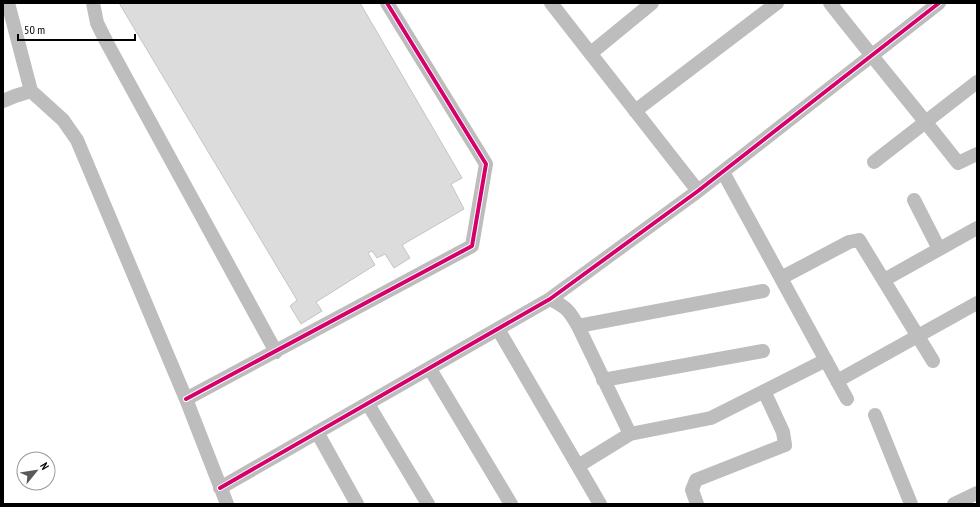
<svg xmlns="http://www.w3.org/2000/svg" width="980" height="507" font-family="'PT Sans Narrow',sans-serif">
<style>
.building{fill:#dcdcdc;stroke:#c4c4c4}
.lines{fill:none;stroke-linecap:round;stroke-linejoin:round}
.street{stroke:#bdbdbd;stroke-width:14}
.cycleway-casing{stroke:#fff;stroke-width:6}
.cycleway{stroke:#d6006c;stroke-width:4}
</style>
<rect width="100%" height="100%" fill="#fff"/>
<path class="building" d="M119,3H360L462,178L451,184L464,209L402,245L410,258L394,268L385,254L377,258L372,251L368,253L375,265L316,302L322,311L301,324L290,306L297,300Z"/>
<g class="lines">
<path class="street" d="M8,3L31,91
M93,3L97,23L107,43L276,352
M551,3L698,191
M830,3C872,57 916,109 958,163L977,154
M591,53L652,3
M3,101L15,96L31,91L63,120L77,140L186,399L227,504
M635,111L777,3
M874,162L977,82
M723,172L847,399
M914,200L939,249
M781,278L849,242L859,240L933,361
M884,280L977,228
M550,299C566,307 569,310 578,326L630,434L578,466
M578,326L763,291
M498,329L600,504
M430,369L511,504
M603,380L763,351
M837,381L977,303
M186,399L472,246L486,164L387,3
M368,404L428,504
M875,415L911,504
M317,432L357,504
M630,434L711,418L826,360
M220,488L550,299L698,191L939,3
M697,504L692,490L696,480L785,445L783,432L764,391
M954,504L977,493"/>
<defs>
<path id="cycleway" d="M186,399L472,246L486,164L387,3
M220,488L550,299L698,191L939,3"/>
</defs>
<use href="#cycleway" class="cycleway-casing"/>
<use href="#cycleway" class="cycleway"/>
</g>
<rect width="980" height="507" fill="none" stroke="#000000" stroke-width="8"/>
<g transform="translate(36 471) rotate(60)"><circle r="19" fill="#ffffff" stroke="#999999"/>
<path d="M0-3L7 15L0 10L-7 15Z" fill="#595959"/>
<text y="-6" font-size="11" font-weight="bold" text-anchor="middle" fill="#000000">N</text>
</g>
<path d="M18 34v6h117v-6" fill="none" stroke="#000000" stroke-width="2"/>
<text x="24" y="34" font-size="12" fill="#000000" stroke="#ffffff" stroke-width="3" paint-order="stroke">50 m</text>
</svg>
